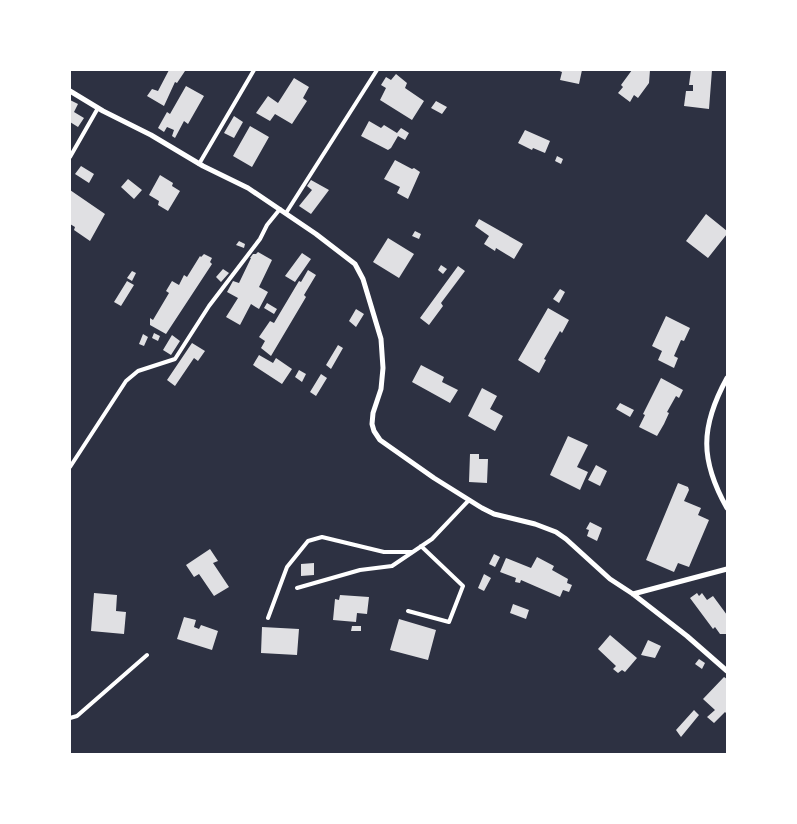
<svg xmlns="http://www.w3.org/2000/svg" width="797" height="824" font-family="Roboto,sans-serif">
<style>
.building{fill:#e0e0e3}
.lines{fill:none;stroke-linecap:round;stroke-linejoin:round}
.service{stroke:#fff;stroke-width:4}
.minor{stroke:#fff;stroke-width:5}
</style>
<rect width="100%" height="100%" fill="#2d3142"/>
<path class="building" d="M169,70L185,71L177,83L175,82L164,106L147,96L152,89L158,91Z
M557,70H582L579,84L560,80L562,72Z
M632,70H650L649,83L638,98L634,95L630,102L618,93L623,87L621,85Z
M691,70H712L709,109L684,106L686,91H693V85H689Z
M396,74L407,83L405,88L424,101L412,120L380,100L386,88L381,85L386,77L391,80Z
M294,78L309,87L303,98L307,101L292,124L275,114L270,121L256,113L268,96L278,103Z
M186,86L204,96L188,124L184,121L175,138L172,136L174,130L167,127L164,132L158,128L167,112L170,114Z
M70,100L78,104L74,112L84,118L78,127L70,122Z
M436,101L447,107L442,114L431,108Z
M234,116L243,122L234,138L224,133Z
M369,121L381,128L384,125L397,133L401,128L409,133L405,140L398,136L391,148L388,150L361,136Z
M250,126L269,137L252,167L233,156Z
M525,130L550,141L545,153L533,148L532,150L518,143Z
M557,156L563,159L561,164L555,161Z
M395,160L412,169L414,168L420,172L408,199L397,193L400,187L384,179Z
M81,166L94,174L89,183L75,174Z
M160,175L173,183L172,186L180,191L168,211L158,205L159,201L149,195Z
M128,179L142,190L134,199L121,187Z
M311,180L329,190L311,214L299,206L312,190L307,186Z
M70,190L105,214L90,241L74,230L75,227L70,224Z
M706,214L727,231V234L708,258L686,241Z
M479,219L523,244L514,259L496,248L495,251L484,244L489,236L475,226Z
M415,231L421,234L419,239L412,236Z
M388,238L414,254L399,278L373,262Z
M239,241L245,244L244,248L236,245Z
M258,252L272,260L259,287L268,292L259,309L251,304L240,325L226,317L238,298L227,292L233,281L239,283L251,258H250L253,254H256Z
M302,253L311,259L295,282L285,276Z
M204,254L212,258L210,262L212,264L166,334L150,325V318L153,320L169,293L166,291L172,281L179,285L184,275L187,277L200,256L201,257Z
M441,265L447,269L443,274L438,270Z
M458,266L465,271L441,303L443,306L429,325L420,318Z
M223,269L229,273L221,282L216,277Z
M308,270L316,275L304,295L306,297L271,356L261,348L265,341L259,337L270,321L274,323L299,281L301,282Z
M132,271L136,273L132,281L127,278Z
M127,281L134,285L121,306L114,302Z
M560,289L565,292L559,303L553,299Z
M267,303L277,309L274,314L264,308Z
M548,308L569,320L562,333L560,331L544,359L546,360L539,373L518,360Z
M356,309L364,314L356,327L349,321Z
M666,316L690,328L684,341L681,340L674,356L678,358L674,368L658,360L662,351L652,346Z
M154,333L160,336L158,341L152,338Z
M143,334L148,337L144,346L139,344Z
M172,335L180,341L171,355L163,350Z
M192,343L205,351L198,361L194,358L175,386L167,380Z
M338,345L343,348L331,369L326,365Z
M259,355L273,363L276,358L292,369L282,384L253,365Z
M421,365L444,377L442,382L458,390L450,403L412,382Z
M299,370L306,374L302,382L295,377Z
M321,374L327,378L316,396L310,392Z
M661,378L683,390L679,398L676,396L667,412L669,413L664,424L657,436L639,427L645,415L643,414Z
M482,388L497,396L490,409L503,416L495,431L468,416Z
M620,403L634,410L630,417L616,409Z
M568,436L588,445L577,467L588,472L580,490L550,475Z
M470,454H479V459H488L487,483L469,482Z
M596,465L607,471L600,486L588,480Z
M678,483L688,487L689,490L684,501L701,508L698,515L709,520L689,567L678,563L674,572L646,560Z
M590,522L602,528L597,541L587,536L589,530L586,529Z
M210,549L218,561L213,563L229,587L214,596L199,574L194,577L186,565Z
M494,554L500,557L495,567L489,564Z
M537,557L554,566L552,570L568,579L567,583L572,585L569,592L563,590L560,597L521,580L520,583L515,582L516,578L500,572L506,558L531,568Z
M314,563V575L301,576V564Z
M484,574L491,578L484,591L478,588Z
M94,593L117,595L116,611L126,612L124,634L91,631Z
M697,593L699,596L702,593L707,600L713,596L727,615V634H720L715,627L713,629L690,598Z
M340,595L369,597L367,614L357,613L356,622L333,620L335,599L339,600Z
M513,604L529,610L526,619L510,613Z
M184,617L196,620L194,627L199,629L201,625L218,631L212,650L177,639Z
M399,619L436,630L428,660L390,650Z
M352,626H361V631H351Z
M262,627L299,629L297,655L261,653Z
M610,635L637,658L625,672L622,670L618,673L613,669L616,666L598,649Z
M648,640L661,646L655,658L641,655Z
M699,659L705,663L702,669L695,664Z
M724,677L727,679V714L725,712L714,723L707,717L715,710L703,699Z
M694,710L699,715L681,737L676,730Z"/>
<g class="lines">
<path class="service" d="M70,157L98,108
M199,164L254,70
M286,213L377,70
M70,467L126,381L138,371L175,359L209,306L260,239L267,225L280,209
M297,588L360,570L392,566L432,539L469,500
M408,611L449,622L463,586L421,546
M268,618L287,567L308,541L322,537L384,552H412
M70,718L77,716L147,655"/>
<path class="minor" d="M70,91L103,111L151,135L203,166L248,188L316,234L355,264L363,279L381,339L383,368L381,389L373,413L372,424L374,431L380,440L434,478L482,508L494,514L535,524L556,532L566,539L610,579L633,594L687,636L727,671
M727,378C700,427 700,460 727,508
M633,594L727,569"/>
</g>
<rect width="797" height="824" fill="none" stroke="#ffffff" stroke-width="142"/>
</svg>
